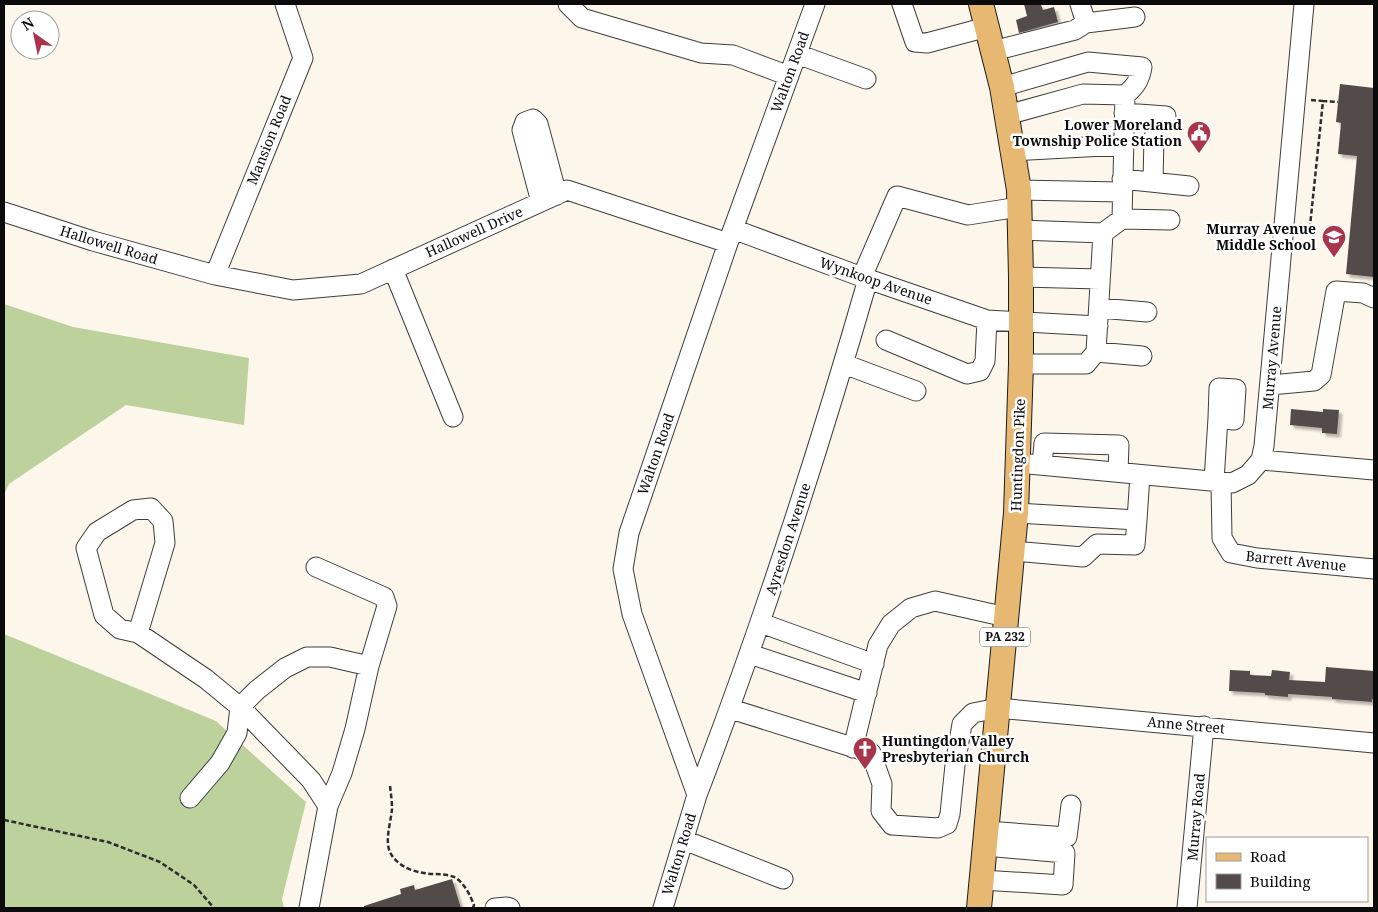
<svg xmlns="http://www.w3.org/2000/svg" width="1378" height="912" font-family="'Noto Serif',serif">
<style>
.forest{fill:#bcd19b}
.building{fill:#524b49;filter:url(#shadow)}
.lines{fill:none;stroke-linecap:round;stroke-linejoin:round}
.minor-casing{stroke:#3e3e3e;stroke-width:21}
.major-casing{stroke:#1c1c1c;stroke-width:26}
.path{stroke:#2d2d2d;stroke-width:2.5;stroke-dasharray:5 2.5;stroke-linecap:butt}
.minor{stroke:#fff;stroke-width:19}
.major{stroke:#e7b871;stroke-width:24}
.labels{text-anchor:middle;stroke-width:5;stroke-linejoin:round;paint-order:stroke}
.shield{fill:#fff;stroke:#545454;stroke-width:1}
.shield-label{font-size:12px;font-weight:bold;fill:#0b0b0b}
.street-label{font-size:14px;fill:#0b0b0b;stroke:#fff}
.poi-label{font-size:14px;font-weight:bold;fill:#0b0b0b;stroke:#fff;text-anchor:end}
</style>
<defs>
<filter id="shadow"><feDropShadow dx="3.5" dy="3.5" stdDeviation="1" flood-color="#0004"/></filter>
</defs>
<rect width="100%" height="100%" fill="#fdf6eb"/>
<path class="forest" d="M4,304L73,327L249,358L244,425L126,405L9,484L4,495Z
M4,634L216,721L306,802L282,899L284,908H4Z"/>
<path class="building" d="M1024,4H1038V5H1041L1043,10L1054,7L1058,22L1019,33L1016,20L1027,16Z
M1340,84L1374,88V277L1346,274L1357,156L1338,154L1341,123L1336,122Z
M1291,409L1323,412V409L1339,410L1337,434L1322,433V428L1290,425Z
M1326,667L1374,671V700L1372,699V702L1346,700L1332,699V697L1288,694V697L1265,695V693L1229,691L1230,670L1250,671V675L1271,676L1272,670L1290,672L1289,680L1325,682Z
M452,879L461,908H364V906L401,894L400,889L414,885L415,890Z"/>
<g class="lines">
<defs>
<path id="minor" d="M568,4L582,18L701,53L733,55L789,76
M902,4L915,42L927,43L987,27
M1086,23L1135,17
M993,51L1075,30L1086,23L1080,4
M797,54L866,79
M1002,87L1088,62L1142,67C1140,80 1135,87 1125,95
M1124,113L1166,116
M1007,115L1083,94L1125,95L1122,219
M1013,151L1123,145
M1122,179L1189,186
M1153,182L1154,137
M1019,190L1121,192
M541,202L522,130L525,122L533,119L538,124L557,195
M4,212L93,241L215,275L293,290L361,284L567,190L728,243
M733,229L862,277L987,320L1098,326
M1020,230L1103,233L1122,219L1170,220
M393,269L453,417
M215,275L303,58L285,4
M862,277L897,196L968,215L1019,207
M1021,277L1100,279
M1099,308L1147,312
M886,340L967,374L980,371L985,361L987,320
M1096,352L1142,356
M844,364L916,391
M1021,364H1086L1096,352L1103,233
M1270,385L1314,381L1321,375L1336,291L1363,293L1374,298
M1261,460L1374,470
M1018,463L1232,483L1248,475L1261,460L1264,446L1304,4
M1042,465L1044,443L1119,445L1118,472
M1214,481L1218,418L1234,420L1236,389L1219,388L1218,418
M1221,482L1222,538L1231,553L1257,558L1374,569
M1016,513L1137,520L1140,475
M1013,551L1083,557L1097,544L1135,545L1137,520
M761,623L874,664
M138,633L165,543L163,521L151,508L133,510L97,532L86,548L104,615L120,629L138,633L206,679L240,707L311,780L328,806
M750,654L867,693
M731,709L871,753L882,784L881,811L892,825L938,828L947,824L950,814L955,765L962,724L973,713L998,708L1374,743
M853,748L878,645L891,624L911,608L935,601L1006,617
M697,795C762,626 818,453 868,279
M190,798L220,763L237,733L240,707L257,690L285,668L307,657H330L369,666
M987,831L1067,837L1071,805
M684,840L783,879
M982,880L1063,885L1065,853L985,846
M309,908L328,806L342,773L355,729L369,666L387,606L384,597L316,567
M495,908L507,907L510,908
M663,908L697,795L632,614L623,569L629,533L728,243L815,4
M1187,908L1204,726"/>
<path id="major" d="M979,908L1016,513L1021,364V277L1019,190L1002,87L981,4"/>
</defs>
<use href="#minor" class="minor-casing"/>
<use href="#major" class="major-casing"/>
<path class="path" d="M1311,100L1323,101
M1300,225L1310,226L1323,101L1338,102
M390,786C391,794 392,802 392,809C391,820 387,833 388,844C389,861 408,871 424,873C434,875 444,873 454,877C464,882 470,895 474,905L473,908
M4,820L108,842L160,862L194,885L214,908"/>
<use href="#minor" class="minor"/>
<use href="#major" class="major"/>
</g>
<defs>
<symbol id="civic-pin" viewBox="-11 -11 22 30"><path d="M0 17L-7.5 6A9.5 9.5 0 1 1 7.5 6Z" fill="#a9354d" stroke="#fff"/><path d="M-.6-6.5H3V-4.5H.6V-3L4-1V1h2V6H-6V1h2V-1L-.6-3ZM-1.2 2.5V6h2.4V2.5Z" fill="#fff"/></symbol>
<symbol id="school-pin" viewBox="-11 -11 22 30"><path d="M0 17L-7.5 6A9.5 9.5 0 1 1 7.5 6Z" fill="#a9354d" stroke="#fff"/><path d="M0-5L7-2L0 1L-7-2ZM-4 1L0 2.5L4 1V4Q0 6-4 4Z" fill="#fff"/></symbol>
<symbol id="church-pin" viewBox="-11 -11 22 30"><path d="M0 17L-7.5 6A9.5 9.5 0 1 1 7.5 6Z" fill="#a9354d" stroke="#fff"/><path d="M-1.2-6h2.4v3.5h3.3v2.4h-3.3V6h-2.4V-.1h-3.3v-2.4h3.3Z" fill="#fff"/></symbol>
</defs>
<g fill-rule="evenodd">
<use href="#civic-pin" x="1185" y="119" width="28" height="38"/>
<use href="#school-pin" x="1320" y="223" width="28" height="38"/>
<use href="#church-pin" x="851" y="735" width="28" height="38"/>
</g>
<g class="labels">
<rect class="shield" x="980" y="627.5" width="50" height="19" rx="4"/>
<g class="shield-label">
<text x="1005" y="641">PA 232</text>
</g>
<g class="street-label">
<text transform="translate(790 72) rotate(-70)" y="5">Walton Road</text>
<text transform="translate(269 140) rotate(-68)" y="5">Mansion Road</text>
<text transform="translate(474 232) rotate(-24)" y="5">Hallowell Drive</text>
<text transform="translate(109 245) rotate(17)" y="5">Hallowell Road</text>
<text transform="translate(876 281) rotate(19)" y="5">Wynkoop Avenue</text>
<text transform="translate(1272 358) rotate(-85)" y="5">Murray Avenue</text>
<text transform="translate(656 454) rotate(-71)" y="5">Walton Road</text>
<text transform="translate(1018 455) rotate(-88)" y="5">Huntingdon Pike</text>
<text transform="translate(788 539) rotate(-72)" y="5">Ayresdon Avenue</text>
<text transform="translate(1296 561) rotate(6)" y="5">Barrett Avenue</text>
<text transform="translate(1186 725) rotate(5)" y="5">Anne Street</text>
<text transform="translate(1196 817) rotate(-85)" y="5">Murray Road</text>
<text transform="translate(679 854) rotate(-73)" y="5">Walton Road</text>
</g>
<g class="poi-label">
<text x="1182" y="130">Lower Moreland<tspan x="1182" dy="16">Township Police Station</tspan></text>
<text x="1316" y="234">Murray Avenue<tspan x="1316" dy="16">Middle School</tspan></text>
<text x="882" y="746" text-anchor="start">Huntingdon Valley<tspan x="882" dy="16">Presbyterian Church</tspan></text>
</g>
</g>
<rect width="1378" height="912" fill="none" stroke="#0b0b0b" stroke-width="10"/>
<rect x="1206" y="837" width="162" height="65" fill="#ffffff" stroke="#9d9d9d"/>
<rect x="1216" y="853" width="25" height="8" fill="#e7b871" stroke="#9d9d9d"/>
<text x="1250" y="862" font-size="15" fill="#0b0b0b">Road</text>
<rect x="1216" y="874" width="25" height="15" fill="#524b49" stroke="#9d9d9d"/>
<text x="1250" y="887" font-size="15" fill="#0b0b0b">Building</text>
<g transform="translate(35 35) rotate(327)"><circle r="24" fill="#ffffff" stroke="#9d9d9d"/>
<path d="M0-4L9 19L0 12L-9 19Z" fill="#a9354d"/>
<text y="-8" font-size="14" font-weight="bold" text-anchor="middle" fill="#0b0b0b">N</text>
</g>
</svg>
